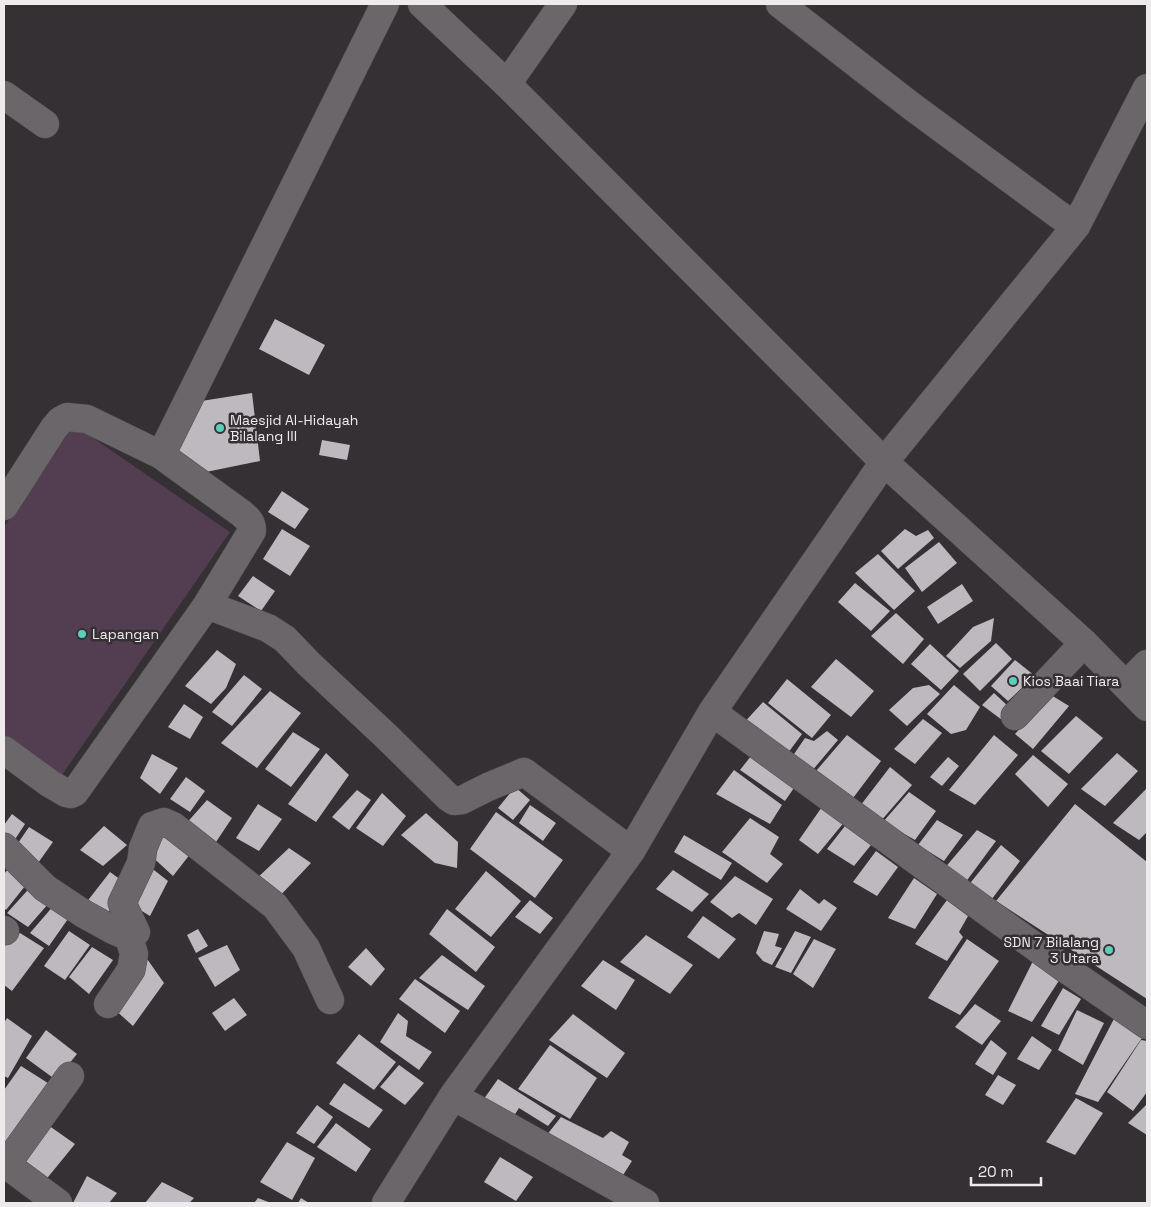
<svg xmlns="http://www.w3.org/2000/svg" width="1151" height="1207" font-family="'Space Grotesk',sans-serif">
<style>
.green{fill:#533e51}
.building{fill:#beb9be}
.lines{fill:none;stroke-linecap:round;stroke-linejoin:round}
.street-casing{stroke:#534f52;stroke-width:29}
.secondary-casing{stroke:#534f52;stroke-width:29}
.street{stroke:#6b666a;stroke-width:28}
.secondary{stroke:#6b666a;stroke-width:28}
.poi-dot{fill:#5cceba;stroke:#343034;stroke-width:2}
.labels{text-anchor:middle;stroke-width:5;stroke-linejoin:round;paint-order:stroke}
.poi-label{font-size:14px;fill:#eeebed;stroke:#343034;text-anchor:start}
</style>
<rect width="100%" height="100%" fill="#343034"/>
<path class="green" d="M74,425L230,532L62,775L4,736V527Z"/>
<path class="building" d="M275,319L325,345L309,375L259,349Z
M252,393L260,461L201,473L172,454L195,402Z
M322,440L350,445L347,460L319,455Z
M282,491L309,509L295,529L268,512Z
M282,529L310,546L290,576L263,559Z
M905,529L916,536L928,530L934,538L898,569L881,551Z
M939,542L957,563L922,592L905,568Z
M878,554L915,591L894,610L855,573Z
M253,576L275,591L261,611L238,596Z
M855,583L890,611L871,631L838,602Z
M962,584L973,601L938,624L927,607Z
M896,613L924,639L903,664L871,636Z
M994,618L991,641L960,668L946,656L973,627Z
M996,643L1012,659L980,691L963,674Z
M930,644L959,671L941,690L911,664Z
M217,650L236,664L226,688L211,704L185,686Z
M836,659L874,691L851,717L811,687Z
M1015,660L1035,676L1008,701L991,686Z
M244,675L262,689L232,726L212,712Z
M787,679L831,715L812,738L768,703Z
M929,685L940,694L907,726L889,710L913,688Z
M954,685L980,707L966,730L951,734L927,714Z
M270,691L301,713L257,768L221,743Z
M994,693L1010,708L1002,720L982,705Z
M1051,695L1069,706L1033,749L1015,734Z
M763,702L802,734L785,757L741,726Z
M184,704L203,717L190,739L168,727Z
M1076,716L1103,738L1069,774L1041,751Z
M923,719L942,733L915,764L894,749Z
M827,731L838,740L811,772L792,757L805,738L814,741Z
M293,732L320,749L291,787L265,769Z
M847,735L881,761L853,798L816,771Z
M994,735L1018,755L975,805L949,790Z
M755,751L798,782L785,801L740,770Z
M326,753L349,775L316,822L288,804Z
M1117,753L1138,771L1105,806L1081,789Z
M152,754L178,768L160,794L140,778Z
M1033,755L1068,784L1048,807L1015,774Z
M948,757L959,766L942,786L930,777Z
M890,767L912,785L880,822L857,810Z
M734,770L782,805L770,824L716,794Z
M186,777L205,791L190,812L170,799Z
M515,787L530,800L513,820L498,808Z
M1147,788V832L1139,840L1113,823Z
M357,790L371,800L349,830L332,817Z
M909,792L936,811L915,840L883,822Z
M382,793L406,816L383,846L356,828Z
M207,800L232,818L214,845L184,826Z
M258,804L282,819L259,851L236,838Z
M824,804L846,820L818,854L799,840Z
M1075,804L1147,862V999L996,901Z
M530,805L556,823L543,841L519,823Z
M496,812L563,860L535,898L470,849Z
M426,813L458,842L457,868L435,863L401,835Z
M12,814L25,824L10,847L4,842V825Z
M750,818L779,837L770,854L783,864L767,883L722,852Z
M937,820L963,835L944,861L918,845Z
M104,826L127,845L103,866L80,850Z
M845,826L871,845L854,866L827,849Z
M29,827L53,842L38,863L14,849Z
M977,830L996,841L965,883L943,870Z
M165,831L191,853L173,876L147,852Z
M684,835L732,863L721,880L674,852Z
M1001,845L1020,861L989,903L967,887Z
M289,848L311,863L276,900L253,882Z
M876,851L898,867L877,896L853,882Z
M13,863L33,876L6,910L4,908V874Z
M145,863L168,881L150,916L127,902Z
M673,870L709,894L692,912L656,889Z
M486,871L521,901L491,937L455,909Z
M110,872L121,880L106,920L82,908Z
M735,876L773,899L756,925L739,913L732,918L710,902Z
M914,878L937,894L915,929L888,918Z
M36,881L56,895L28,927L7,913Z
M800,889L819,904L824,899L837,908L821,931L786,909Z
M530,900L553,918L540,934L515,917Z
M947,900L968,916L959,932L963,937L947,961L915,944Z
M55,904L70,916L49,946L30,933Z
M447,909L495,947L476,972L429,934Z
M703,916L736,939L719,959L687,937Z
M198,929L208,946L196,953L187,935Z
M69,931L90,945L65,980L44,966Z
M764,931L779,934L775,946L782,948L772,965L763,961L756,953Z
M795,931L811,937L791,973L775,967Z
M20,933L44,948L12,991L4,985V943Z
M646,935L693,965L670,994L620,962Z
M814,939L836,949L813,988L793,974Z
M967,939L999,961L960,1015L928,998Z
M227,945L240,970L215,987L198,958Z
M92,947L113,960L89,994L69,977Z
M366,948L385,969L371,986L348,967Z
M442,955L485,986L468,1010L419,978Z
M145,956L164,983L133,1026L113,1008Z
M1035,957L1062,976L1032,1022L1008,1011Z
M603,960L635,980L616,1010L581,986Z
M415,979L460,1011L445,1033L399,999Z
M1063,988L1081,999L1059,1035L1041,1026Z
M234,998L247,1015L225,1031L212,1013Z
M975,1004L1001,1021L982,1045L955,1027Z
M1077,1010L1104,1023L1083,1065L1058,1050Z
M398,1013L408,1021L406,1036L432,1052L419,1070L380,1042Z
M1117,1013L1146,1032L1098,1102L1075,1094Z
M573,1014L625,1053L607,1078L549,1040Z
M7,1018L32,1036L8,1078L4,1076V1023Z
M46,1030L77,1054L56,1080L26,1058Z
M359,1034L396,1062L374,1090L336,1063Z
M1032,1036L1052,1050L1039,1070L1017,1059Z
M991,1040L1007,1053L993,1075L975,1064Z
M1141,1040L1147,1041V1092L1133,1111L1107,1092Z
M550,1045L597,1078L570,1119L518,1089Z
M399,1065L424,1083L405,1105L380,1087Z
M21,1066L51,1085L4,1148V1090Z
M998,1075L1016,1085L1003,1105L985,1095Z
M498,1079L556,1116L548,1126L519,1108L510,1122L481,1103Z
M344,1083L383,1110L369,1128L329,1104Z
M1076,1098L1103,1113L1075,1155L1046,1142Z
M1147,1104V1135L1128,1123Z
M317,1105L333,1117L314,1144L296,1133Z
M561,1117L603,1138L611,1131L629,1142L622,1155L632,1161L618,1183L542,1141Z
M336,1123L371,1149L356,1172L317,1147Z
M48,1125L75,1144L44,1182L18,1161Z
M287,1142L315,1158L292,1200L260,1182Z
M500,1157L533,1177L516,1201L484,1182Z
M87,1176L117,1193L109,1203H73Z
M162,1182L194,1198L189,1203H145Z
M258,1198L271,1203H254Z
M301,1198L309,1203H298Z"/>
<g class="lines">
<defs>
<path id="street" d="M780,4L910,105L1059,215L1076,226
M507,84L563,4
M4,95L45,124
M161,455L385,4
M4,506L54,428L60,421L67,417L87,419L161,455L241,513C248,519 252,522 252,531L207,605L75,792L71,794L66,793L49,783L4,750
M207,605L268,628L285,639L309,664L387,737L448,797L454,801L462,800L488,787L524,772L631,851
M1126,685L1147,664
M712,712L1063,967L1147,1025
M1015,716L1084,643
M4,847L45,888L84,914L115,931L129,937L136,932L122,903L141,863L143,848L152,826L164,822L173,826L275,906L306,948L330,1000
M4,930L5,931
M108,1004L131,970L134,954L129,937
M453,1096L645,1203
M6,1165L70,1076
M386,1203L453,1096L631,851L712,712L884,462L1076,226L1147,88"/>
<path id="secondary" d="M422,4L507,84L884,462L1084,643L1147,707
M4,1163L58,1203"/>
</defs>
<use href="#street" class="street-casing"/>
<use href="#secondary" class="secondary-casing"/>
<use href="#street" class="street"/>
<use href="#secondary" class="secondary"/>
</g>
<g class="poi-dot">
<circle cx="220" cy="428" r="5"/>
<circle cx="82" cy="634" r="5"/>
<circle cx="1013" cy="681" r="5"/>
<circle cx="1109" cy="950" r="5"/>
</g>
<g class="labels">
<g class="poi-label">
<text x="230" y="425">Maesjid Al-Hidayah<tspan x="230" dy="16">Bilalang III</tspan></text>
<text x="92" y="639">Lapangan</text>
<text x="1023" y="686">Kios Baai Tiara</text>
<text x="1099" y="947" text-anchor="end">SDN 7 Bilalang<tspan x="1099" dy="16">3 Utara</tspan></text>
</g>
</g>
<rect width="1151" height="1207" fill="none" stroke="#eeebed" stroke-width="10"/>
<path d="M971 1177v8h70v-8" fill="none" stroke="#eeebed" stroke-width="2.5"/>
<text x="978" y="1177" font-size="15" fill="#eeebed" stroke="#343034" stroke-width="4" paint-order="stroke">20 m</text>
</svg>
